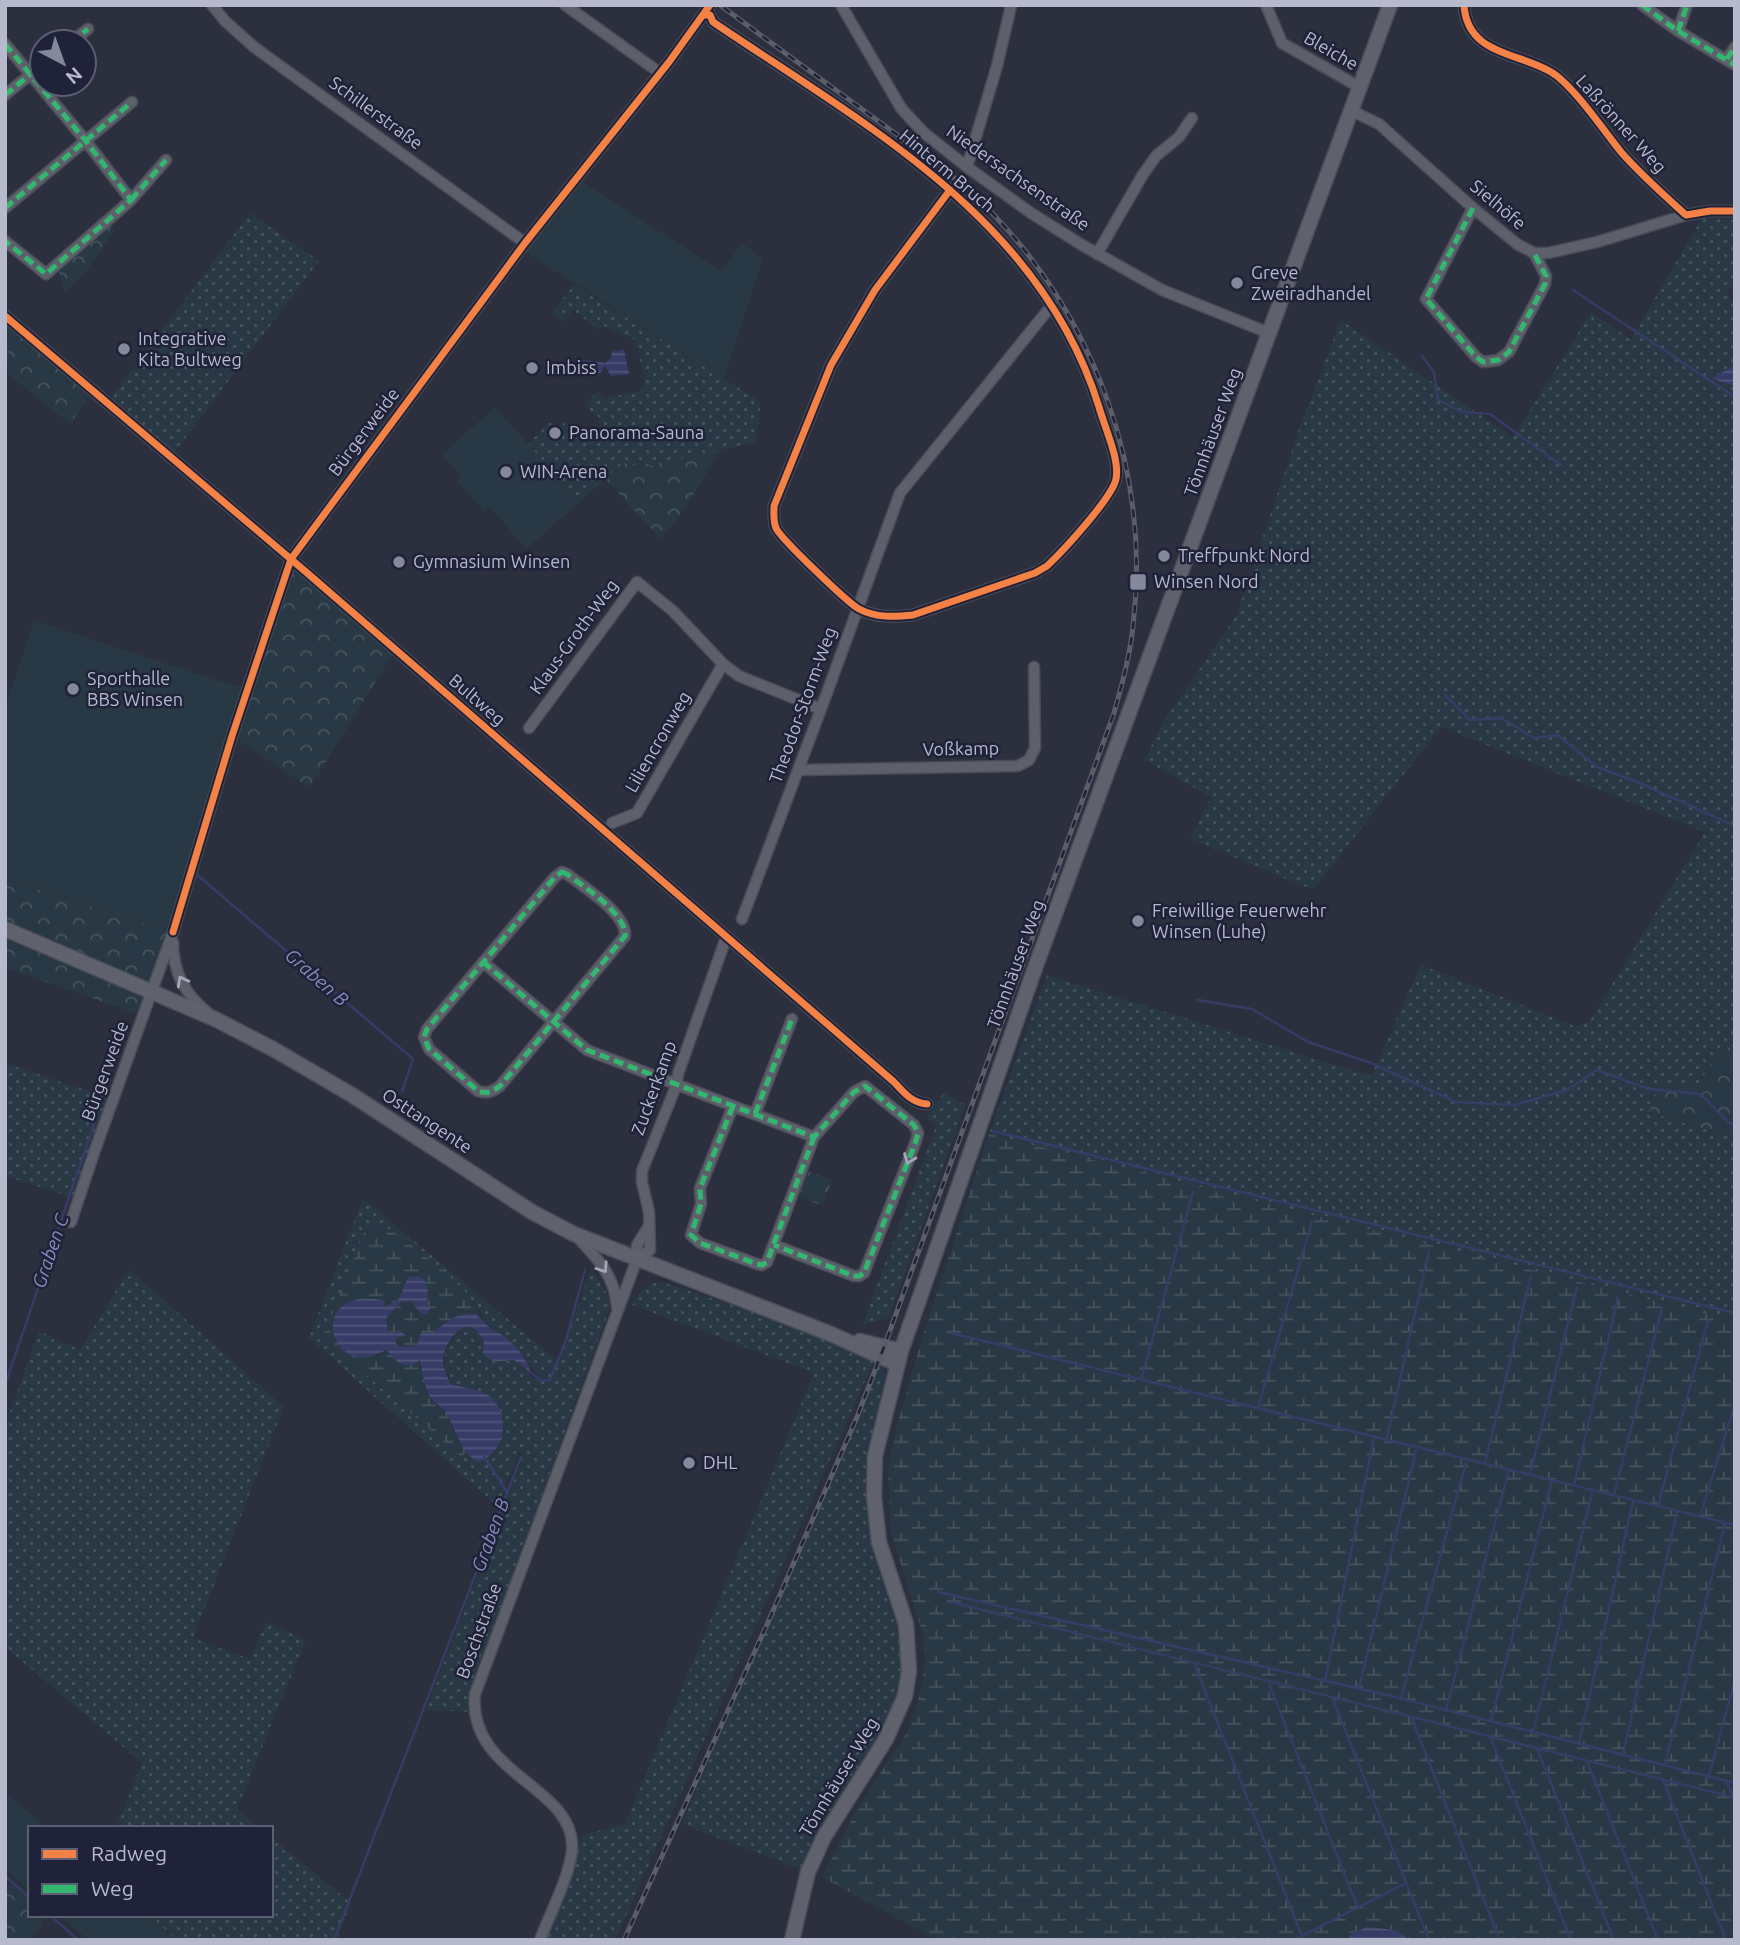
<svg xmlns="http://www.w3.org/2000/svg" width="1740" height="1945" font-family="Ubuntu,sans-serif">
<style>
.grass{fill:url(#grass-dots);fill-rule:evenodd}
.forest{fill:url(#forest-crowns)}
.wetland{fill:url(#wetland-marsh)}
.pitch{fill:#283844}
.water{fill:url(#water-rules)}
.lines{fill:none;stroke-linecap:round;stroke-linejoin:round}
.stream{stroke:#363c66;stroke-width:2.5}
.minor-casing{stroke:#494b56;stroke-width:13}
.major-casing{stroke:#4a4c5a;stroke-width:17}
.minor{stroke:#5d5f6b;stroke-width:10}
.major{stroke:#5f616c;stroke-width:14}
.rail-casing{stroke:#5b5d68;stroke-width:5}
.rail{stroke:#1f2239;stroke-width:2.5;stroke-dasharray:8;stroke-linecap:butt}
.quiet{stroke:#33b770;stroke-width:5;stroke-dasharray:10 5;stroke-linecap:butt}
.cycleway-casing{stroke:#1f2239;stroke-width:11}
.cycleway{stroke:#f48246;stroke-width:7}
.oneway{stroke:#a5a7b9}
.poi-dot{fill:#86899b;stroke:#1f2239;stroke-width:2.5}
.labels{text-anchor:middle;stroke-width:5;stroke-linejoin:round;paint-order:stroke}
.street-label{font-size:18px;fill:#b7b9cd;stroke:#1f2239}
.poi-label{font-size:18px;fill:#b7b9cd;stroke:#1f2239;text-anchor:start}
.water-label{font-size:19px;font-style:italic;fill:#858bba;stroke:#1f2239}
</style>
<defs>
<pattern id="grass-dots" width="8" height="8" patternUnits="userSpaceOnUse" patternTransform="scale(1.75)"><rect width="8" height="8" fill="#283844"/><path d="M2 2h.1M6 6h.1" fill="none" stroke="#45535e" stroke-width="1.8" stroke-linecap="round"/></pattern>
<pattern id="forest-crowns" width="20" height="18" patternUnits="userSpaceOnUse" patternTransform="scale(1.75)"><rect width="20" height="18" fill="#283844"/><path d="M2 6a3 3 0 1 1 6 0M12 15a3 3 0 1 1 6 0" fill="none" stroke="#45535e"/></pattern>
<pattern id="wetland-marsh" width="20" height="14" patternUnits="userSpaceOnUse" patternTransform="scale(1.75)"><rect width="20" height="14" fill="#283844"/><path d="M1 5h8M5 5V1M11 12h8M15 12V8" fill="none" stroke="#45535e"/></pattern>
<pattern id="water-rules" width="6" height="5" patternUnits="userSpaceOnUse" patternTransform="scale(1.75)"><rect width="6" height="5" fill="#363c66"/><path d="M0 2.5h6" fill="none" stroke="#51567b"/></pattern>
</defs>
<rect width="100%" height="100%" fill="#2c2f3d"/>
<path class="grass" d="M250,213L319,261L171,457L107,403Z
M1702,218L1735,220V282L1727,292L1735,309V365L1713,378L1735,387V1045L1721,1050L1699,1083L1649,1112L1735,1138V1321L989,1134L1047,975L1371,1076L1421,965L1575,1026L1589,1022L1705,832L1441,727L1313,890L1190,839L1211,797L1144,760L1164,721L1236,616L1300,427L1341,320L1513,437L1591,312L1631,339Z
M574,285L761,402L756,442L644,467L623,463L580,502L528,444L549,423L560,425L567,422L579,432L576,437L581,442L589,432L595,437L604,426L598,421L600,418L585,406L597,390L604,398L640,391L645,383L636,340L603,326L600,331L573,310L564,322L551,314Z
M5,1063L109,1098L75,1198L5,1176Z
M944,1092L965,1105L889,1317L862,1326L936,1126L926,1118Z
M363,1198L559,1362L591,1268L612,1302L470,1692L471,1712L426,1710L524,1454L519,1452L498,1507L309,1338ZM379,1223L419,1250L458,1286L479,1310L485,1323L504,1336L518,1349L540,1378L553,1379C536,1387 526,1370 514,1360L503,1362L473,1327L465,1326C445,1342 438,1361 452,1384L456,1385L502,1434L492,1456L472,1459L466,1452L462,1457L323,1338Z
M129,1269L284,1407L193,1638L250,1659L266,1622L306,1640L237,1809L259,1828H116L142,1763L5,1647V1425L39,1331L80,1350Z
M654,1282H662L788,1323L874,1361L615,1940H544L583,1835L625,1824L814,1373L630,1304L644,1288Z
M879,1362L883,1367L885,1381L870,1447L868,1495L904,1643L900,1695L891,1719L803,1870L682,1824Z
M271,1837L351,1903L337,1940H177L149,1915H271Z"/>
<path class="forest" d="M110,226L114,231C99,254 85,275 65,293L58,270Z
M5,316L93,391L70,424L5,372Z
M721,449L686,507L661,539L605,479L623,463L644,467Z
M291,559L395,650L310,788L232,736Z
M5,879L173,932L144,1016L5,968Z
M1735,1045V1138L1649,1112L1660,1083H1699L1721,1050Z
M807,1171L832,1180L823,1206L798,1196Z
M5,1884L21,1887L30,1896V1915H41L42,1924L30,1939L5,1940Z"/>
<path class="wetland" d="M989,1134L1735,1321V1940H1408C1398,1924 1358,1922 1348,1940H937L822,1877L857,1809L908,1731L921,1691L925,1663L924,1637L891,1533L888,1470L894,1436L923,1335Z
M379,1223C403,1237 474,1289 480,1315L476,1314L446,1321L433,1333H422L418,1343L411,1347L399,1346L395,1342L397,1337L388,1331L385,1318L401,1302L411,1301L416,1305L427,1302L428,1291L408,1277L399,1299L385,1308L376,1357L386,1350L419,1360L429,1396L447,1414L453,1431L459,1435L466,1452L462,1457L323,1338L365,1230Z"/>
<path class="pitch" d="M577,178L721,271L742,243L763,259L724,379L520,249Z
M495,407L580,502L526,549L490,507L484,512L457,481L461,476L442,454Z
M34,620L247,690L173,932L5,879V708Z
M5,1792L47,1828H30V1891L5,1870Z
M59,1915H149L177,1940H88Z"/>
<path class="water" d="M624,349L629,374L611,376L605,366L600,373C592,376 592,370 589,365L575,362L577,359L606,363L612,356L611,352Z
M1735,365V387L1712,378Z
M417,1276L424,1279L428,1291L427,1302L430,1308L428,1313L422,1315L411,1301L401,1302L386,1318L388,1331L393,1333L399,1330L406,1336L398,1337L395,1342L399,1346L411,1347L418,1343L421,1333H433C446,1321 458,1312 476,1314L490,1328L504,1336L518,1349L529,1366L530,1372L514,1360C501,1360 493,1365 483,1353L484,1340L473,1327C457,1324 443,1347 443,1362C444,1370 447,1377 451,1384C463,1388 477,1388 488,1395C512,1412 506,1452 479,1462C461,1455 456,1429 446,1413C442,1406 431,1401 428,1393C424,1383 422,1371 420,1360L413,1366L399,1363L386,1350C328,1385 304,1283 385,1301V1307L399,1299L408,1277Z
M1367,1927C1381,1929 1400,1927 1408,1940L1348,1939L1351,1934Z"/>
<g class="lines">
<path class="stream" d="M1573,290L1735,397
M5,309L29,329
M39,338L50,347
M1422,356L1434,372L1438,400L1462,412L1490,414L1561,465
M1445,695L1470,720L1501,718L1534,738L1558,735L1597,767L1640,783L1735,826
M195,873L413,1059L402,1091
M1198,1000L1252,1009L1308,1042L1371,1063L1456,1102L1515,1105L1567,1090L1597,1070L1649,1089L1701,1094L1729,1123L1735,1125
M993,1131L1735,1313
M951,1333L1735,1525
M528,1371L542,1381L550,1380L566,1340L585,1270
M1141,1380L1193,1192
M5,1385L96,1118
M1258,1408L1312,1221
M1387,1438L1429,1250
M484,1457L507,1492
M1485,1463L1531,1276
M1530,1474L1577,1287
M1574,1485L1618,1297
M1614,1495L1662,1308
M1658,1506L1708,1320
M1700,1516L1735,1404
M938,1592L1387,1695L1735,1783
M951,1602L1733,1797
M1194,1663L1302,1936
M1268,1681L1358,1908
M1325,1681L1374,1437
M1359,1688L1417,1447
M1332,1697L1429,1940
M1401,1698L1467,1459
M1446,1710L1509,1470
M1411,1717L1500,1940
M1491,1721L1552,1480
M1533,1732L1593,1490
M1490,1736L1571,1940
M1579,1743L1633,1501
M1537,1748L1614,1940
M1623,1755L1677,1512
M1587,1761L1658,1940
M1665,1765L1725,1524
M1709,1776L1735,1679
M1663,1780L1726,1940
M1726,1781L1735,1802
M5,1876L30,1898
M50,1915L78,1940
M334,1940L521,1457
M1294,1940L1406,1883"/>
<defs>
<path id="minor" d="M212,5L225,21L254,47L525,243
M565,5L660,73
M841,5L901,108L923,132L967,167L1031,213L1082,245L1162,290L1269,333
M1266,5L1282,43L1361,88
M1464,5C1467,55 1518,52 1551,72C1572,84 1604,131 1621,152C1641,175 1664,195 1686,215
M1642,5L1678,31L1735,65
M704,15H710L713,22C865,125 1041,219 1099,407C1104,426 1120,459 1116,479C1112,498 1063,551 1047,566L1035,573L913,615C895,617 876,618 859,609C848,603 780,538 776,528C773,521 774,514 774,506L831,365L875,290L950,190
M1678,31L1687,5
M71,42L88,29
M5,44L85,140L131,200L46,274L5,241
M1727,59L1735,47
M5,95L42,65
M1352,111L1379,124L1473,208L1517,244L1534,253H1548L1597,242L1686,215L1710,211H1735
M967,167L997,66L1011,6
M131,200L166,160
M5,208L132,102
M1473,208L1426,299L1476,357L1483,362L1498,360L1509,352L1545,284L1546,276L1534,253
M1097,254L1142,176L1156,156L1179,137L1192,118
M5,316L306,572L894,1082C904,1093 912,1103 927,1104
M529,728L637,582L673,611L723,664L739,676L821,709
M798,770L1018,766L1029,760L1035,748L1034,667
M612,823L637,813L723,664
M562,872L567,874C584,887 627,914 625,936L500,1086C492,1092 487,1094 478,1091L429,1049L424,1037L427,1029L555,877Z
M742,919L821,709L900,493L1052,305
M173,942C173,972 184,993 207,1012
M483,962L587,1050L814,1137L854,1092L865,1086L914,1125L918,1133L916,1141L864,1273L859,1276H854L774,1245
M733,1106L700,1188L701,1204L691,1235L700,1243L757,1264L762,1265L767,1262L814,1137
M755,1114L792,1019
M71,1222L95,1150L173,932L232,736L291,559L525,243L669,62L710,5
M578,1238C598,1259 615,1276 617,1307
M637,1259L650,1250L649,1212L642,1182V1171L676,1086L678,1074L726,938
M540,1940C549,1916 571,1873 572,1849C576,1786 467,1775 475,1694L637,1259V1245L649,1226"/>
<path id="major" d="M5,929L215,1019L273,1049L352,1095L532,1212L574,1234L831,1334L897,1364
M860,1341L901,1351
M792,1940L808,1872L824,1837L886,1739L905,1696L909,1671L906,1624L879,1542L874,1496L875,1456L901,1351L1035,968L1390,5"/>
</defs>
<use href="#minor" class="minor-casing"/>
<use href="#major" class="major-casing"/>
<use href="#minor" class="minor"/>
<use href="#major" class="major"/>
<defs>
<path id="rail" d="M624,1940L769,1620L857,1417L884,1347L1114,713C1122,684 1130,656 1133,626C1151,475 1097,323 993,214C958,177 915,148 874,118C822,80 771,43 720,5"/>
</defs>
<use href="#rail" class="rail-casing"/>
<use href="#rail" class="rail"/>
<path class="quiet" d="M1642,5L1678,31L1735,65
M1678,31L1687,5
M71,42L88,29
M5,44L85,140L131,200L46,274L5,241
M1727,59L1735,47
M5,95L42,65
M131,200L166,160
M5,208L132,102
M1473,208L1426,299L1476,357L1483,362L1498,360L1509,352L1545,284L1546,276L1534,253
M562,872L567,874C584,887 627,914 625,936L500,1086C492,1092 487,1094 478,1091L429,1049L424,1037L427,1029L555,877Z
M483,962L587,1050L814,1137L854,1092L865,1086L914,1125L918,1133L916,1141L864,1273L859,1276H854L774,1245
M733,1106L700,1188L701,1204L691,1235L700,1243L757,1264L762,1265L767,1262L814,1137
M755,1114L792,1019"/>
<defs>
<path id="cycleway" d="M1464,5C1467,55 1518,52 1551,72C1572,84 1604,131 1621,152C1641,175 1664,195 1686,215L1710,211H1735
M704,15H710L713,22C865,125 1041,219 1099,407C1104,426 1120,459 1116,479C1112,498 1063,551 1047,566L1035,573L913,615C895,617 876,618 859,609C848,603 780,538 776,528C773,521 774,514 774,506L831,365L875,290L950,190
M5,316L306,572L894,1082C904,1093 912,1103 927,1104
M173,932L232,736L291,559L525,243L669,62L710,5"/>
</defs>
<use href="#cycleway" class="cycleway-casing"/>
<use href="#cycleway" class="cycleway"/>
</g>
<defs><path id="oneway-chevron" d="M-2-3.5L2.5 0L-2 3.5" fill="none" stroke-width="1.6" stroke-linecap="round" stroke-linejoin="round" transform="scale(1.75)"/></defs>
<g class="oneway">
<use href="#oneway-chevron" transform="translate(182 981) rotate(-118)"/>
<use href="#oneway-chevron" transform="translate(909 1159) rotate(111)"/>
<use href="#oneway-chevron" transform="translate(603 1268) rotate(56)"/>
</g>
<g class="poi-dot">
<circle cx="1237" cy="283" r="7"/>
<circle cx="124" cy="349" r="7"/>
<circle cx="532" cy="368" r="7"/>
<circle cx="555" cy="433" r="7"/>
<circle cx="506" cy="472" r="7"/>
<circle cx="1164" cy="556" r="7"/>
<circle cx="399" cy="562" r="7"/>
<rect x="1129" y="573" width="18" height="18" rx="3.5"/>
<circle cx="73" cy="689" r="7"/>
<circle cx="1138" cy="921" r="7"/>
<circle cx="689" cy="1463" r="7"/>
</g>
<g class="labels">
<g class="street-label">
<text transform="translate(1331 51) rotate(30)" y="6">Bleiche</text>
<text transform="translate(376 113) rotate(36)" y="6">Schillerstraße</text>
<text transform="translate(1621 124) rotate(48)" y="6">Laßrönner Weg</text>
<text transform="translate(947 171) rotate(40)" y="6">Hinterm Bruch</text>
<text transform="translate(1018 178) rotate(35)" y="6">Niedersachsenstraße</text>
<text transform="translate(1498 205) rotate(40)" y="6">Sielhöfe</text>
<text transform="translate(364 432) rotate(-53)" y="6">Bürgerweide</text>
<text transform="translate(1213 432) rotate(-70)" y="6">Tönnhäuser Weg</text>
<text transform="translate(574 637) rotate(-54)" y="6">Klaus-Groth-Weg</text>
<text transform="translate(477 700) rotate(41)" y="6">Bultweg</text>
<text transform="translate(803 705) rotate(-70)" y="6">Theodor-Storm-Weg</text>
<text transform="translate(658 742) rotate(-60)" y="6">Liliencronweg</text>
<text transform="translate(961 749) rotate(-1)" y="6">Voßkamp</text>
<text transform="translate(1016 964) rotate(-70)" y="6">Tönnhäuser Weg</text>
<text transform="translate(105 1071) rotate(-70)" y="6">Bürgerweide</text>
<text transform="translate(654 1088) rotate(-70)" y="6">Zuckerkamp</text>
<text transform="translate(427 1121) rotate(33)" y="6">Osttangente</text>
<text transform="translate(479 1631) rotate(-70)" y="6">Boschstraße</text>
<text transform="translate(839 1777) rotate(-59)" y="6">Tönnhäuser Weg</text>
</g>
<g class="poi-label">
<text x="1251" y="279">Greve<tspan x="1251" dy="21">Zweiradhandel</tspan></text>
<text x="138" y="345">Integrative<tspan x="138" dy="21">Kita Bultweg</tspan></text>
<text x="546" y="374">Imbiss</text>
<text x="569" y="439">Panorama-Sauna</text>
<text x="520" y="478">WIN-Arena</text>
<text x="1178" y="562">Treffpunkt Nord</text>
<text x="413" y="568">Gymnasium Winsen</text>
<text x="1154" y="588">Winsen Nord</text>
<text x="87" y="685">Sporthalle<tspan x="87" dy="21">BBS Winsen</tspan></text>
<text x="1152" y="917">Freiwillige Feuerwehr<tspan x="1152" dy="21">Winsen (Luhe)</tspan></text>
<text x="703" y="1469">DHL</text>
</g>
<g class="water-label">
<text transform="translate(317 977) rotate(41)" y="7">Graben B</text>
<text transform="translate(50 1251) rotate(-71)" y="7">Graben C</text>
<text transform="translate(490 1535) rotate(-70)" y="7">Graben B</text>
</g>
</g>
<rect width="1740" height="1945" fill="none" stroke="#b7b9cd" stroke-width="14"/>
<rect x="28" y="1826" width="245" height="91" fill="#1f2239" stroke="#5c5e74" stroke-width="2"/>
<rect x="42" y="1849" width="35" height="10" fill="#f48246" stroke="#5c5e74" stroke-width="2"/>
<text x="91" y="1861" font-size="21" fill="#b7b9cd">Radweg</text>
<rect x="42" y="1884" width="35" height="10" fill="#33b770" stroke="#5c5e74" stroke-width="2"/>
<text x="91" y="1896" font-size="21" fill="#b7b9cd">Weg</text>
<g transform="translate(63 63) rotate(139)"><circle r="33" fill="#1f2239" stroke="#5c5e74" stroke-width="2"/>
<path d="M0-5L12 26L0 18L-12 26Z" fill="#86899b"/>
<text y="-10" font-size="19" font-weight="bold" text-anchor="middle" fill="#b7b9cd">N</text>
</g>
</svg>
